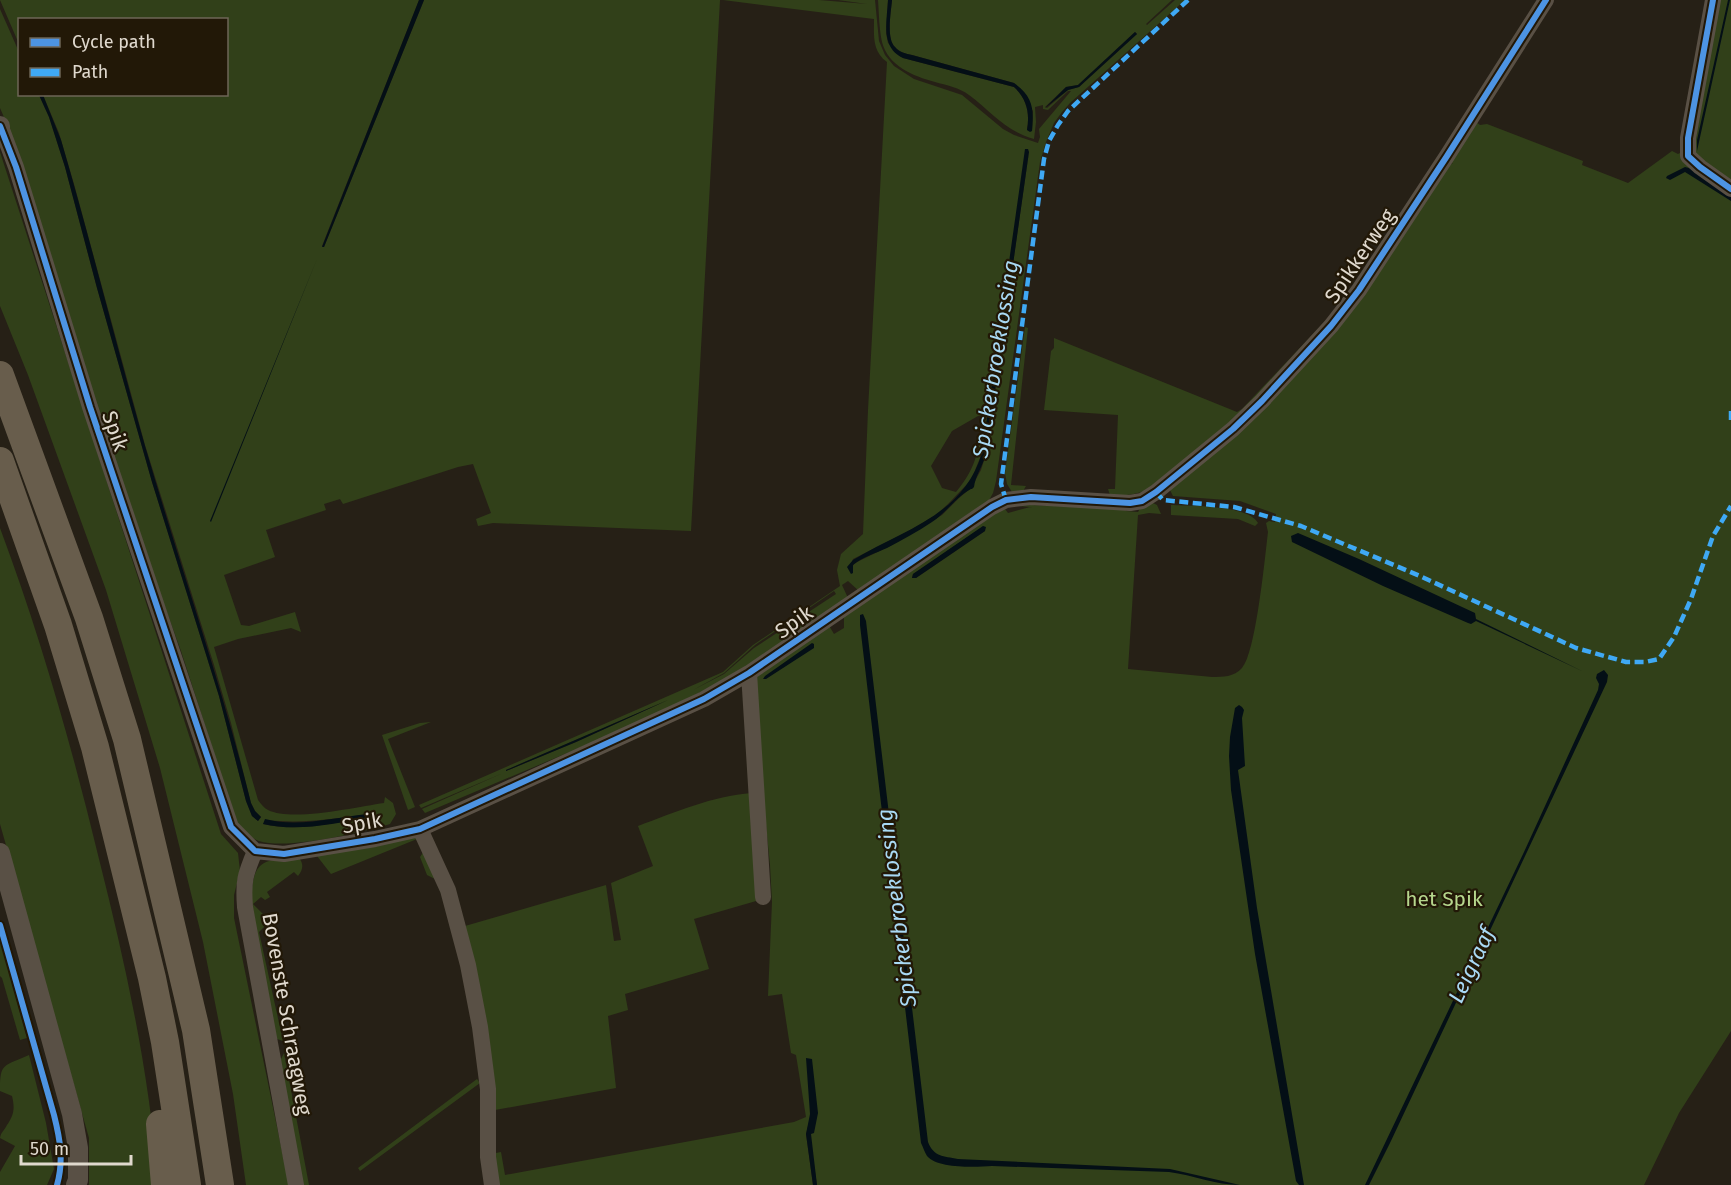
<svg xmlns="http://www.w3.org/2000/svg" width="1731" height="1185" font-family="'Fira Sans',sans-serif">
<style>
.green{fill:#314019;fill-rule:evenodd}
.water{fill:#040f16}
.lines{fill:none;stroke-linecap:round;stroke-linejoin:round}
.minor{stroke:#595045;stroke-width:16}
.tertiary{stroke:#595045;stroke-width:20}
.motorway{stroke:#685d4c;stroke-width:28}
.quiet{stroke:#3fa9f5;stroke-width:4.5;stroke-dasharray:9 4.5;stroke-linecap:butt}
.cycleway-casing{stroke:#221807;stroke-width:10}
.cycleway{stroke:#4d94e3;stroke-width:6}
.labels{text-anchor:middle;stroke-width:4.5;stroke-linejoin:round;paint-order:stroke}
.street-label{font-size:21px;fill:#e0d9ce;stroke:#221807}
.park-label{font-size:21px;fill:#b6d78d;stroke:#221807}
.water-label{font-size:22px;font-style:italic;fill:#a9d9f4;stroke:#221807}
</style>
<rect width="100%" height="100%" fill="#262016"/>
<path class="green" d="M0,0H419L322,246L324,247L424,0H720L691,531L493,523L478,526L476,519L491,513L473,464L458,467L343,504L340,499L324,504L326,510L266,530L275,557L224,575L241,625L249,626L295,612L301,632L291,628L238,639L214,647L258,800C261,804 264,808 268,810C292,822 356,807 384,803L385,797L393,803L396,814L390,824C359,833 288,850 259,841C250,838 244,830 237,824L181,651L130,510L13,138L0,108V9L19,52L20,94L39,95L49,117L65,167L97,288L152,482L219,696L246,801L252,816L258,821L261,817L255,811L251,803L231,723L214,665L145,445L74,184L59,133L43,95L226,94V20H20L19,44ZM367,814L368,817C335,823 297,832 263,824L267,820C301,824 334,819 367,814Z
M723,0H819L867,4L838,0H875L879,41L885,55L894,66L914,79L962,95L1003,129L1014,135L1038,143L1040,137L1039,129L1071,91H1068L1048,110L1043,109V105L1035,107L1036,122L1034,139C1005,131 992,112 969,95C960,88 946,85 935,82C913,76 888,66 882,42C879,28 879,13 878,0H888L886,33L888,43L903,58L1014,87C1027,99 1030,113 1027,130L1032,131L1033,111L1014,83L912,55C906,54 899,52 895,47C886,39 891,12 892,0H1172L1146,24L1147,25L1175,0H1185L1070,103L1062,112L1054,123L1046,142L1040,162L996,481L993,493L987,504L859,591L848,581L842,585L848,598L743,670L650,718L425,813L422,809L503,773L421,808L419,805L723,672L753,645L840,586L837,570L841,554L863,534L868,410L887,62C872,51 874,36 874,19ZM1135,32L1137,34L1079,87L1068,90L1047,108L1045,107L1066,87L1078,85ZM1029,151L986,454L981,470L971,488L959,498L942,515L892,545L859,561L854,564L850,571L849,569L853,559L907,532L936,515L948,504L971,480L982,453ZM983,415C979,447 978,466 956,492L942,488L931,466L952,431L978,416ZM834,591L836,594L754,648L724,674L693,690L724,673L755,645ZM668,700L576,742L506,771V770Z
M1720,0H1731V1031L1679,1113L1644,1185H817L808,1126L806,1134L813,1185H495L491,1154L501,1152L505,1175L794,1122L806,1117L796,1055L791,1053L782,994L768,996L772,902L770,865L752,685L756,675L828,624L834,634L844,628V618L845,615L992,514L1005,509L1008,513L1030,507L1041,508L1019,506L1031,505L1125,509L1126,511L1138,512L1141,507L1151,502L1157,505L1161,514L1149,513L1138,515L1128,669L1212,677C1223,677 1234,677 1242,668C1256,653 1265,557 1268,532L1266,523L1269,521L1275,522L1276,514L1240,501L1173,496L1170,490L1251,419L1448,166L1453,163H1450L1476,122L1480,125L1487,124L1583,161L1582,165L1628,183L1672,151L1678,154L1680,153L1709,55ZM984,526L985,531L916,578H912L913,574Z
M0,152L221,834L238,853L240,871L234,895V918L289,1185H246L233,1094L203,942L160,768L106,590L28,375L0,306Z
M1348,297L1239,417L1154,486C1137,495 1129,496 1110,495L1108,489H1115L1118,415L1044,410L1051,351L1054,348V338L1237,412L1242,409Z
M1025,327L1028,328L1011,485L1026,486L1023,491L1012,492L1007,484L1005,473Z
M1171,505C1190,506 1249,505 1258,523L1255,526L1238,519L1171,515Z
M0,528C40,635 72,747 99,859C126,966 150,1075 158,1185H89V1138L0,824Z
M431,722L388,739L415,807L408,810L382,735L420,723Z
M752,793L763,899L694,919L709,969L625,994L628,1010L608,1016L616,1088L495,1110L465,926L606,885L614,941L621,940L611,883L653,866L638,826C676,812 712,796 752,793Z
M407,833C422,834 426,847 431,861H433L443,888L441,893L435,879L427,875L420,857L424,851L417,839L331,874L317,856L323,852L368,844Z
M299,858C304,864 303,870 298,876L294,872L267,892L270,897L265,900L261,897L253,904L264,915L267,914L272,919L259,932L283,1041L274,1038L251,897C254,858 264,860 299,858Z
M0,940L27,1038L20,1040L2,978L0,976Z
M284,1053L309,1185H303L279,1063Z
M29,1055L46,1123L54,1169L47,1185H0V1172L15,1146L0,1138C1,1132 4,1131 7,1125C14,1115 15,1108 12,1096L0,1091C0,1062 3,1067 29,1055Z
M477,1079L480,1083L360,1171L358,1168Z"/>
<path class="water" d="M419,0H424L324,247H322Z
M888,0H892C891,12 886,39 895,47C899,52 906,54 912,55L1014,83C1033,97 1034,108 1032,131L1030,132L1027,130C1030,113 1027,99 1014,87L903,58C880,47 887,21 888,0Z
M1728,0H1730L1697,151V140Z
M1135,32L1137,34L1079,87L1068,90L1045,108L1066,87L1078,85Z
M39,95H43L61,140C91,242 116,345 145,446C180,566 221,682 251,803L255,811L261,817L258,821L252,816L246,801L219,696L152,482L97,288L65,167L49,117Z
M1025,149H1028L1029,152L986,454C983,465 975,477 974,487L972,489H971C956,497 946,513 932,522C917,532 902,540 887,548C876,553 862,557 853,565V573L851,574L847,567L853,560C904,529 963,516 982,453Z
M1685,167L1689,168L1731,196V201L1685,172L1670,180L1666,178L1667,176Z
M317,259L211,522L210,521Z
M983,526L986,527L985,531L916,578H912L913,574Z
M1298,533L1359,559L1475,613L1476,619L1584,672L1476,621L1471,624L1468,623L1383,586L1292,542L1291,536Z
M863,614L866,621L928,1142C934,1157 943,1156 958,1159L1170,1169L1240,1185C1216,1185 1193,1175 1169,1172L992,1166C976,1167 938,1169 927,1156C925,1153 923,1147 921,1143L860,625V615Z
M812,643L814,644V648L766,679H763L765,676Z
M1604,670L1608,675L1607,682L1390,1143L1369,1185H1365L1524,852L1598,690L1599,684L1596,678L1597,674Z
M668,700L576,742L506,771V770Z
M1239,705L1242,707L1244,710L1242,718L1245,766L1238,770L1257,908L1304,1185H1299L1296,1181L1255,954L1231,790L1229,756L1230,737L1235,708Z
M368,814V817C335,824 297,832 263,824L265,819C298,828 336,817 368,814Z
M806,1058L812,1059L818,1113L814,1133L811,1134L817,1185H813L806,1134L810,1114Z"/>
<g class="lines">
<path class="minor" d="M1713,0L1688,138V156L1700,167L1731,189
M1,127L16,167L90,407L231,827L255,851L284,854L375,839L420,829L704,699L749,673L992,507L1006,500L1031,497L1130,503L1142,501L1156,492L1233,429L1262,401L1331,326L1359,290L1447,156L1546,0
M749,673L763,897
M420,829L448,890L468,965L480,1027L488,1089V1157L492,1185
M255,851C245,875 243,881 245,907L296,1185"/>
<path class="tertiary" d="M0,126V128
M0,853L72,1114L78,1148V1180L76,1185"/>
<path class="motorway" d="M0,375L89,618L127,739L196,1030L220,1185
M0,461L58,625L95,747L152,978L165,1042L187,1185
M160,1124L165,1185"/>
<path class="quiet" d="M1731,411V420
M1156,492L1163,500L1234,507L1301,526L1420,576L1576,648L1626,662H1645L1659,659L1674,637L1691,599L1713,536L1731,506
M1006,500L1001,484L1044,159L1049,141L1058,125L1068,111L1188,0"/>
<defs>
<path id="cycleway" d="M1713,0L1688,138V156L1700,167L1731,189
M0,126L16,167L90,407L231,827L255,851L284,854L375,839L420,829L704,699L749,673L992,507L1006,500L1031,497L1130,503L1142,501L1156,492L1233,429L1262,401L1331,326L1359,290L1447,156L1546,0
M0,925L54,1115C60,1139 64,1160 57,1185"/>
</defs>
<use href="#cycleway" class="cycleway-casing"/>
<use href="#cycleway" class="cycleway"/>
</g>
<g class="labels">
<g class="street-label">
<text transform="translate(1360 256) rotate(-56)" y="7">Spikkerweg</text>
<text transform="translate(115 431) rotate(71)" y="7">Spik</text>
<text transform="translate(794 622) rotate(-35)" y="7">Spik</text>
<text transform="translate(362 823) rotate(-10)" y="7">Spik</text>
<text transform="translate(287 1014) rotate(80)" y="7">Bovenste Schraagweg</text>
</g>
<g class="park-label">
<text x="1444" y="906">het Spik</text>
</g>
<g class="water-label">
<text transform="translate(995 359) rotate(-81)" y="8">Spickerbroeklossing</text>
<text transform="translate(896 908) rotate(-97)" y="8">Spickerbroeklossing</text>
<text transform="translate(1471 965) rotate(-65)" y="8">Leigraaf</text>
</g>
</g>
<rect x="18" y="18" width="210" height="78" fill="#221807" stroke="#6e6557" stroke-width="1.5"/>
<rect x="30" y="38" width="30" height="9" fill="#4d94e3" stroke="#6e6557" stroke-width="1.5"/>
<text x="72" y="48" font-size="18" fill="#e0d9ce">Cycle path</text>
<rect x="30" y="68" width="30" height="9" fill="#3fa9f5" stroke="#6e6557" stroke-width="1.5"/>
<text x="72" y="78" font-size="18" fill="#e0d9ce">Path</text>
<path d="M21 1155v9h110v-9" fill="none" stroke="#e0d9ce" stroke-width="3"/>
<text x="30" y="1155" font-size="18" fill="#e0d9ce" stroke="#221807" stroke-width="4.5" paint-order="stroke">50 m</text>
</svg>
